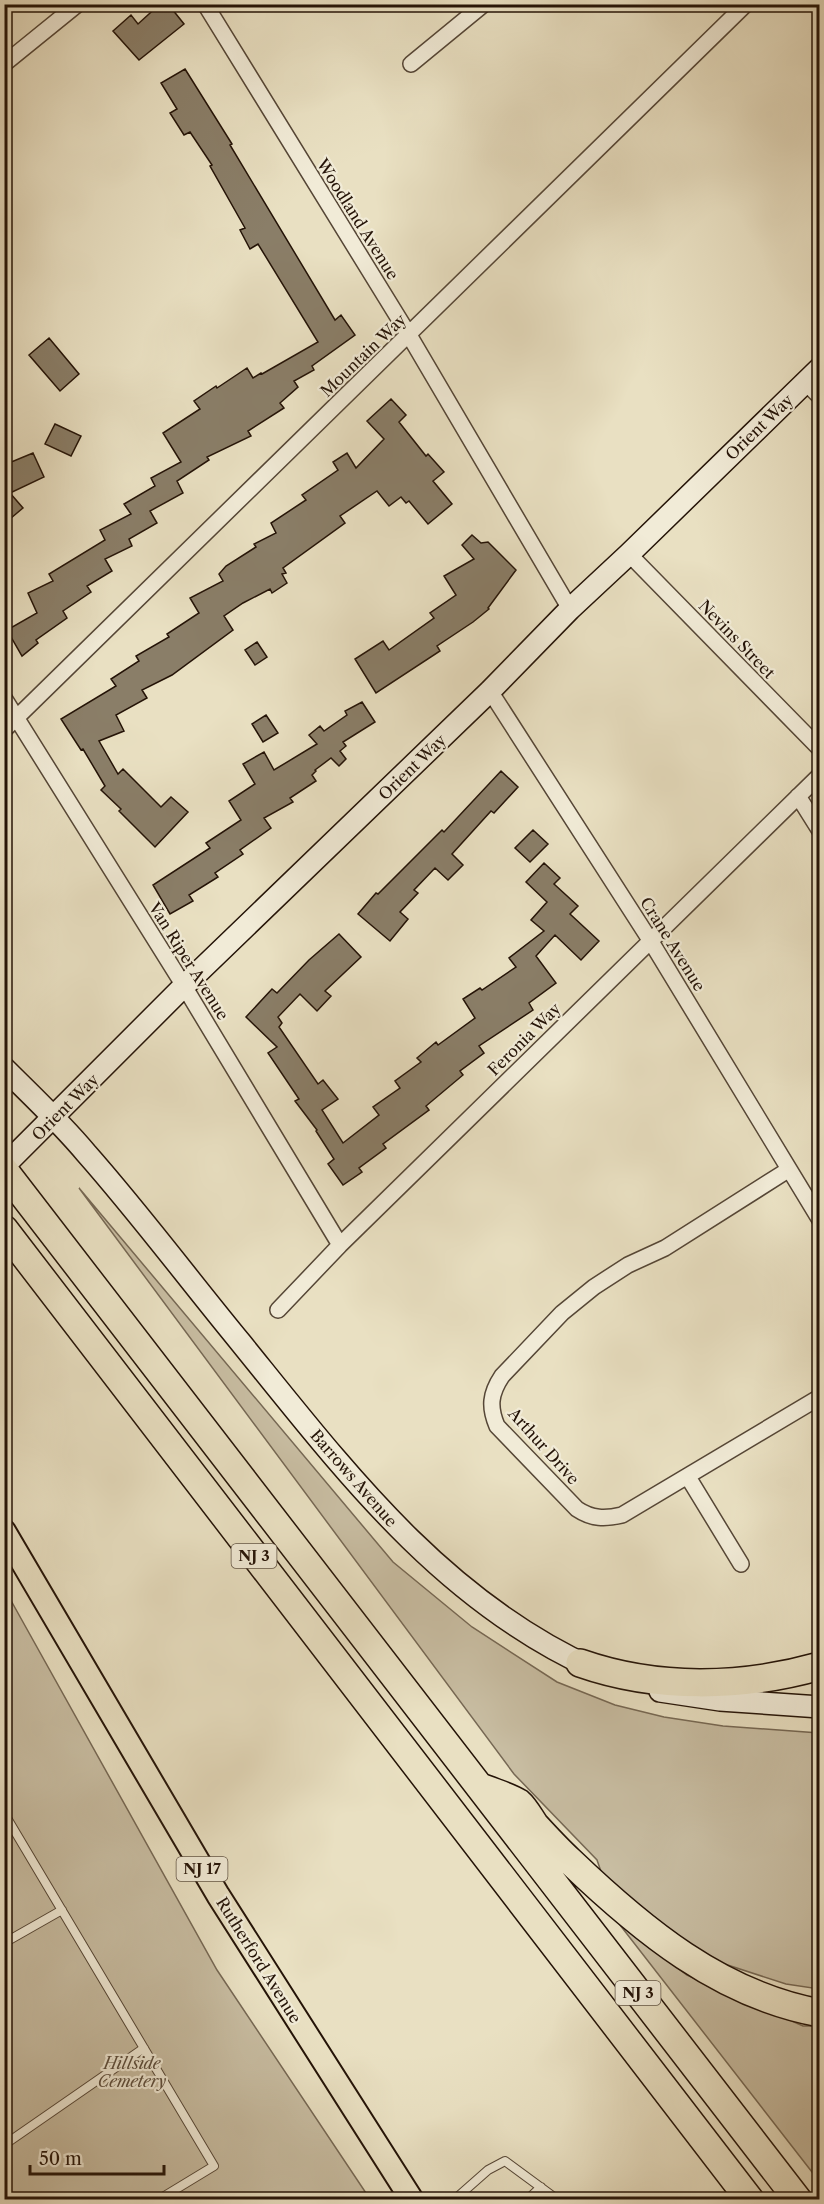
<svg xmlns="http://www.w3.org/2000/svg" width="824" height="2204" font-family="'Libre Caslon Text',serif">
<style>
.green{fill:#c8bda2;stroke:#766854;stroke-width:1.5}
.building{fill:#8a7e68;stroke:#241307;stroke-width:1.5}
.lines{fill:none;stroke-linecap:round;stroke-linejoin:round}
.lane-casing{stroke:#554636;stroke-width:10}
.street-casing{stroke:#554636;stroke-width:18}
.secondary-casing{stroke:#241307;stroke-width:24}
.primary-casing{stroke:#241307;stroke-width:26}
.highway-casing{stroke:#241307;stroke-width:30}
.lane{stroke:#f1ebd7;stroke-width:8}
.street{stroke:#f1ebd7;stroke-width:15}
.secondary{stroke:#f1ebd7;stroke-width:21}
.primary{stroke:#e9e0c2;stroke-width:22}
.highway{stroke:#e9e0c2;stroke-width:27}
.labels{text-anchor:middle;stroke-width:4.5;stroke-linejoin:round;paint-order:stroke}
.shield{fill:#f1ebd7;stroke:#625445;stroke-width:1.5}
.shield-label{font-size:15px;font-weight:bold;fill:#241307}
.street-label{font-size:16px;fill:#241307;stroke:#f1ebd7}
.park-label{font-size:16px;font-style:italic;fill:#5d4e3d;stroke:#f1ebd7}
</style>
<rect width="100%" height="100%" fill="#e9e0c2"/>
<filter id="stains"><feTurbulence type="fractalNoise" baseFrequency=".00333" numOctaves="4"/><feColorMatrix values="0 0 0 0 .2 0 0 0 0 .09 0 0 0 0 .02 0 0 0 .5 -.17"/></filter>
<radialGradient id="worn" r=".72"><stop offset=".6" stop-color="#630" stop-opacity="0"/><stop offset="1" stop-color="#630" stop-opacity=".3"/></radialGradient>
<path class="green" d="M79,1188L393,1562L472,1627L557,1682L615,1705L664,1717L723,1726L819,1733V1989L786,1984L703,1957L605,1883L597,1860L514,1774Z
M4,1588L217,1970L370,2199H5Z
M620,1925L687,1975L803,2026H819V2181Z"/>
<path class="building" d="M160,4H168L184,24L139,60L113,31L131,15L138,24Z
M185,69L232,144L230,145L335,320L341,315L355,335L312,366L314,370L294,381L298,387L280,403L284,408L248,431L251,436L207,457L209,460L177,481L183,493L150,511L157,523L129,539L132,546L105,559L112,571L87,586L91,592L63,611L67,618L36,640L38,643L22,656L7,630L37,613L28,593L53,581L49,574L105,540L100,530L131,514L124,504L155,486L151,478L181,462L163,433L200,409L194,401L216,386L217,388L247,368L253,378L261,373L262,374L318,342L258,244L250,249L240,230L245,228L210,166L212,165L190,132L184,135L170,113L177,109L161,83Z
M49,338L79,374L60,391L29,355Z
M391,399L406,415L399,422L426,456L428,454L444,472L433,481L452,504L428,524L409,501L406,503L401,497L389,506L377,491L340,516L345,523L283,568L286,573L282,574L287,583L272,593L270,589L243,603L224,616L233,630L172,675L142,690L147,698L116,715L124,731L99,741L118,774L123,769L161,807L171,797L188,812L155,847L119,811L121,809L101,790L105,786L83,749L81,750L61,719L116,686L111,679L139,661L136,656L169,637L167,634L199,613L190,598L223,581L219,574L226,566L256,547L254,544L276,533L271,523L306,500L302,495L338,470L333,462L347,453L356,468L384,439L367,421Z
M55,424L81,436L71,456L45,444Z
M33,453L44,477L10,493L23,508L4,524V465Z
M472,535L481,543L488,542L516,570L488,608L489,609L473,622L437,646L440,651L376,693L355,659L383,641L389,650L434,618L430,613L456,595L444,576L474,559L462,545Z
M257,642L267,657L255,665L245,650Z
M362,702L375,722L343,742L346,746L340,751L346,759L339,766L331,758L315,770L316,771L312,775L316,781L290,798L293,802L264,818L271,828L240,850L243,854L215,873L218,877L189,895L193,901L170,914L153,885L210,848L206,843L241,820L229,801L255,784L243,764L264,752L274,770L317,744L309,735L320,726L324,731L347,715L345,711Z
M266,715L278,733L263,742L252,724Z
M501,771L518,787L494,813L491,811L452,854L463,865L448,880L435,868L414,890L418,893L400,912L408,919L390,941L358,914L376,893L378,894L442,830L444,832Z
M533,830L548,844L530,862L515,848Z
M544,863L560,878L554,884L578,906L570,914L599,941L581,960L555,935L536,956L556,983L529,1003L533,1010L479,1046L484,1053L460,1071L463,1075L426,1106L429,1110L383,1144L386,1148L359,1168L362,1172L343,1185L328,1164L334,1159L316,1131L317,1130L295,1101L299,1099L268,1053L277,1047L246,1017L272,989L277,993L309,960L339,934L361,957L325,991L331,996L317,1011L300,994L278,1017L282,1023L279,1027L318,1084L323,1080L338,1099L322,1110L343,1143L379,1115L373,1107L400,1088L395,1081L421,1062L417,1058L436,1042L438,1045L475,1018L463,999L480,988L482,990L516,967L509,958L544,931L531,920L547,902L526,882Z"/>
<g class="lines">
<defs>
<path id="lane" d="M4,1813L214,2166L158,2200
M4,1943L62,1910
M4,2145L144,2048
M454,2200L488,2170L505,2161L558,2200
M527,2200L541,2187"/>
<path id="street" d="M205,4L409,335L570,609
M4,64L78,4
M411,64L484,4
M805,382L820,397
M629,554L820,749
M490,691L650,940L820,1220
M4,698L184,986L340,1245
M4,730L746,4
M798,796L820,831
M788,1170L665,1248L628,1265L594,1287L562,1313L502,1376C490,1394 489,1407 497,1426L577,1509C592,1519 605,1519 622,1515L820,1397
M278,1310L340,1245L820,775
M688,1477L741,1564"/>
<path id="secondary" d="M4,1068C32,1096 61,1123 86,1153C140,1214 189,1280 241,1343C343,1469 441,1600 594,1669
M4,1166L184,986L490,691L570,609L629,554L820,368
M660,1691L720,1700L820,1707"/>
<path id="primary" d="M4,1531L218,1895L412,2200"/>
<path id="highway" d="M4,1170L798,2200
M4,1229L750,2200
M580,1663C657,1690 742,1688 820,1666
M481,1787C492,1792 508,1796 519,1803C525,1808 530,1818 535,1825C546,1837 558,1850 570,1861C641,1929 720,1995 820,2013"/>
</defs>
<use href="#lane" class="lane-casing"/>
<use href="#street" class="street-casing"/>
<use href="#secondary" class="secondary-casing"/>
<use href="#primary" class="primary-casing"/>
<use href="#highway" class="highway-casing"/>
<use href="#lane" class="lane"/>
<use href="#street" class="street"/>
<use href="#secondary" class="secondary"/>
<use href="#primary" class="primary"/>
<use href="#highway" class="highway"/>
</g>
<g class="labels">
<g class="shield">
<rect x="231.5" y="1544" width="45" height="24" rx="4.5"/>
<rect x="176.5" y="1857" width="51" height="24" rx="4.5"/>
<rect x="615.5" y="1981" width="45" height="24" rx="4.5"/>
</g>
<g class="shield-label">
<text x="254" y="1561">NJ 3</text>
<text x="202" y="1874">NJ 17</text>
<text x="638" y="1998">NJ 3</text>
</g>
<g class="street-label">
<text transform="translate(358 219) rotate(58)" y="6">Woodland Avenue</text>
<text transform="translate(363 355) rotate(-44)" y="6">Mountain Way</text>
<text transform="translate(759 427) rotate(-44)" y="6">Orient Way</text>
<text transform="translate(737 639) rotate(46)" y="6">Nevins Street</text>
<text transform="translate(412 767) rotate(-44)" y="6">Orient Way</text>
<text transform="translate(673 944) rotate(58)" y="6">Crane Avenue</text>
<text transform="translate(189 961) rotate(58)" y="6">Van Riper Avenue</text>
<text transform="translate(524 1039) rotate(-45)" y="6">Feronia Way</text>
<text transform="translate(65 1107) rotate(-45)" y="6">Orient Way</text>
<text transform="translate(544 1446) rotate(48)" y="6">Arthur Drive</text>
<text transform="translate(354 1478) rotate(49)" y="6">Barrows Avenue</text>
<text transform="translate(259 1960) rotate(58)" y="6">Rutherford Avenue</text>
</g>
<g class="park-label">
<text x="132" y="2069">Hillside<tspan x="132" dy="18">Cemetery</tspan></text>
</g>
</g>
<rect width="824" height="2204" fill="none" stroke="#e9e0c2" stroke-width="24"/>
<rect x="6" y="6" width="812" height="2192" fill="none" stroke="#241307" stroke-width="3"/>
<rect x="12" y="12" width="800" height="2180" fill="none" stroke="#241307" stroke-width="1.5"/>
<path d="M30 2165v9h134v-9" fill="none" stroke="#241307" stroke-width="3"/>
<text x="39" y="2165" font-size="18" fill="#241307" stroke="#f1ebd7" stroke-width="4.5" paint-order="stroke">50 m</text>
<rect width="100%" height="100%" filter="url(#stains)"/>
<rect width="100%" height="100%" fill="url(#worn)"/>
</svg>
